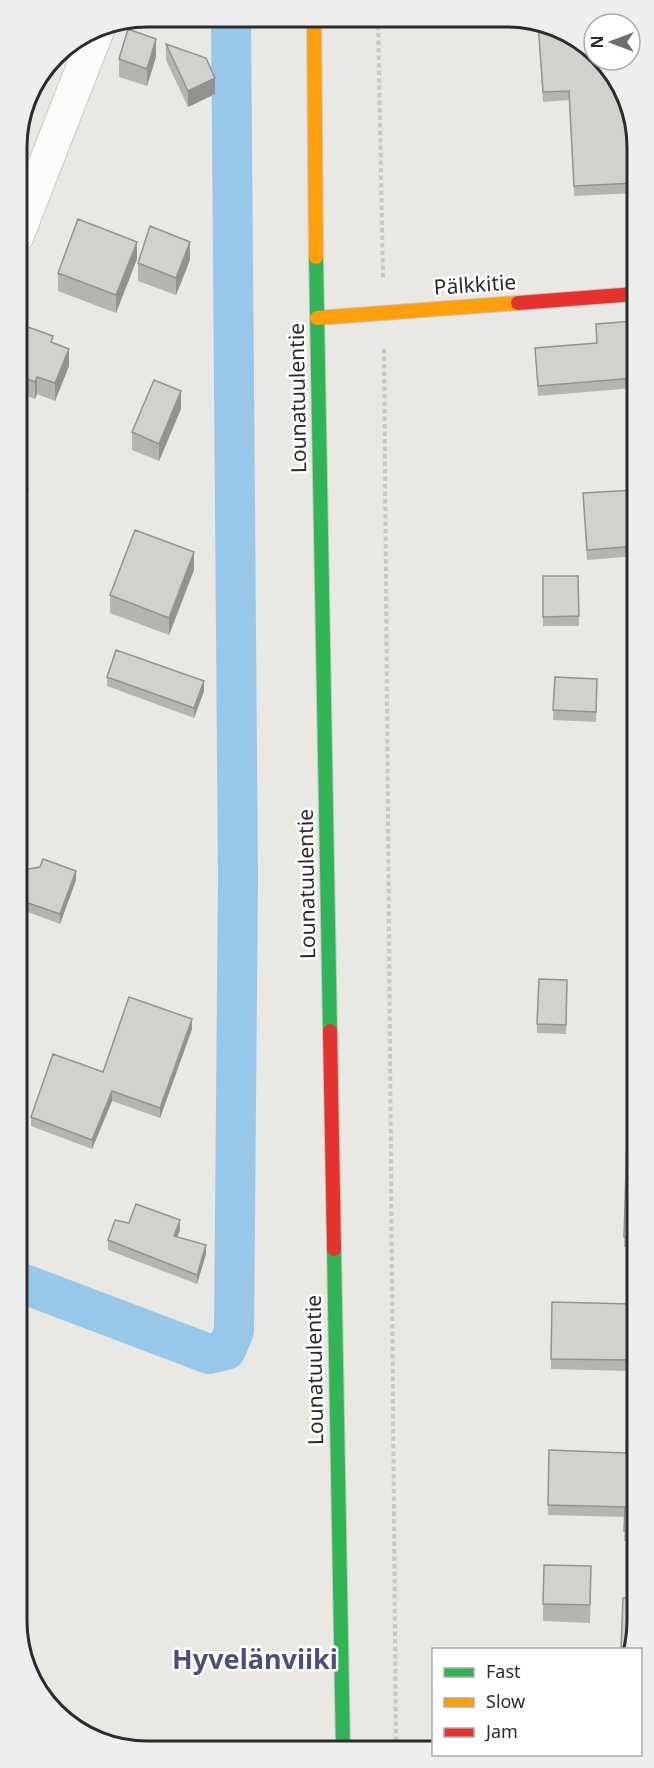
<svg xmlns="http://www.w3.org/2000/svg" width="654" height="1768" font-family="'Noto Sans',sans-serif">
<style>
.lines{fill:none;stroke-linecap:round;stroke-linejoin:round}
.canal{stroke:#97c8ea;stroke-width:40}
.street-casing{stroke:#c7c6c7;stroke-width:35}
.fast-casing{stroke:#c7c6c7;stroke-width:16}
.slow-casing{stroke:#c7c6c7;stroke-width:16}
.jam-casing{stroke:#c7c6c7;stroke-width:16}
.path{stroke:#c8c8c7;stroke-width:4;stroke-dasharray:4.5 3;stroke-linecap:butt}
.street{stroke:#fcfcfb;stroke-width:33}
.fast{stroke:#30b455;stroke-width:14}
.slow{stroke:#ff9f0a;stroke-width:14}
.jam{stroke:#e5322d;stroke-width:14}
.wall{fill:#b5b4b0}
.shaded-wall{fill:#949290}
.building{fill:#d3d1cd;stroke:#949290;stroke-width:1.5}
.labels{text-anchor:middle;stroke-width:5;stroke-linejoin:round;paint-order:stroke}
.street-label{font-size:21px;fill:#2c2c2c;stroke:#fff}
.district-label{font-size:27px;font-weight:bold;fill:#4c4e7c;stroke:#fff}
.rim{fill:none;stroke:#2c2c2c;stroke-width:3}
</style>
<rect width="100%" height="100%" fill="#eae8e2"/>
<g class="lines">
<path class="canal" d="M19,1282L209,1354L226,1350L234,1331L238,878L231,17"/>
<defs>
<path id="street" d="M17,236L99,26"/>
<path id="fast" d="M316,257L330,1031
M334,1249L343,1749"/>
<path id="slow" d="M314,18L316,257
M317,318L518,303"/>
<path id="jam" d="M518,303L635,294
M330,1031L334,1249"/>
</defs>
<use href="#street" class="street-casing"/>
<use href="#fast" class="fast-casing"/>
<use href="#slow" class="slow-casing"/>
<use href="#jam" class="jam-casing"/>
<path class="path" d="M378,18L383,278
M384,349L396,1749"/>
<use href="#street" class="street"/>
<use href="#fast" class="fast"/>
<use href="#slow" class="slow"/>
<use href="#jam" class="jam"/>
</g>
<path class="wall" d="M538,22L594,52L635,121V193L574,196L569,100L543,102Z
M166,44L215,94L188,107L166,60Z
M156,57L147,86L119,77V59Z
M137,259L116,313L58,291V273Z
M190,260L176,295L138,281V263Z
M635,321V411L634,388L538,396L535,348L596,343V324Z
M17,323L53,342L69,366L55,401L37,394L35,399L17,392Z
M181,409L159,461L132,450V432Z
M635,490L636,556L587,560L583,493Z
M194,570L169,635L110,613V595Z
M543,576H578L579,626H543Z
M107,677L204,691L194,718L107,686Z
M555,677L597,679L596,722L553,720Z
M18,871L76,880L60,924L28,912L18,914Z
M636,963L637,1542L624,1541L625,1517L548,1515L549,1450L626,1453L630,1371L551,1369V1359L632,1304L634,1247H624V1237L633,1134V1093L627,1087V1077L634,1021Z
M567,980L566,1034L537,1033V1024Z
M192,1029L160,1118L112,1101L92,1149L31,1126V1117L103,1072Z
M129,1223L180,1230L177,1237L206,1254L197,1284L108,1250V1240Z
M591,1584L590,1623L543,1621V1604Z"/>
<path class="shaded-wall" d="M156,39V57L147,86V69Z
M215,78V94L188,107V91Z
M137,242V259L116,313V295Z
M190,242V260L176,295V278Z
M69,349V366L55,401V383Z
M37,377V394L35,399V382Z
M181,391V409L159,461V444Z
M28,490V502L17,532V521Z
M194,552V570L169,635V618Z
M204,681V691L194,718V708Z
M76,871V880L60,924V914Z
M192,1019V1029L160,1118V1108Z
M112,1091V1101L92,1149V1140Z
M180,1220V1230L174,1245V1236Z
M206,1245V1254L197,1284V1275Z"/>
<path class="building" d="M538,22L594,52V60H602L635,121V183L574,186L569,91L543,92Z
M128,29L156,39L147,69L119,59Z
M166,44L206,58L215,78L188,91Z
M78,219L137,242L116,295L58,273Z
M150,226L190,242L176,278L138,263Z
M635,321V401L634,378L538,386L535,348L597,343L596,324Z
M17,323L53,336L51,342L69,349L55,383L37,377L35,382L17,375Z
M154,380L181,391L159,444L132,432Z
M17,486L28,490L17,521Z
M635,490L636,546L587,550L583,493Z
M135,530L194,552L169,618L110,595Z
M543,576H578L579,616L543,617Z
M116,650L204,681L194,708L107,677Z
M555,677L597,679L596,712L553,710Z
M43,859L76,871L60,914L28,903L18,904V871L40,867Z
M636,963L637,1531H624L625,1507L548,1505L549,1450L626,1453L630,1360L551,1359L552,1302L632,1304L634,1237H624L627,1134H633V1083L627,1077L629,1028L634,1021Z
M539,979L567,980L566,1025L537,1024Z
M129,997L192,1019L160,1108L112,1091L92,1140L31,1117L53,1054L103,1072Z
M136,1204L180,1220L174,1236L206,1245L197,1275L108,1240L115,1220L129,1223Z
M544,1565L591,1566L590,1605L543,1604Z
M623,1598H637V1629L629,1650H621Z"/>
<g class="labels">
<g class="street-label">
<text transform="translate(475 285) rotate(-4)" y="7">Pälkkitie</text>
<text transform="translate(298 398) rotate(-91)" y="7">Lounatuulentie</text>
<text transform="translate(307 884) rotate(-91)" y="7">Lounatuulentie</text>
<text transform="translate(315 1370) rotate(-91)" y="7">Lounatuulentie</text>
</g>
<g class="district-label">
<text x="255" y="1669">Hyvelänviiki</text>
</g>
</g>
<path d="M0 0H654V1768H0ZM147 27H507A120 120 0 0 1 627 147V1621A120 120 0 0 1 507 1741H147A120 120 0 0 1 27 1621V147A120 120 0 0 1 147 27Z" fill="#eee" fill-rule="evenodd"/>
<path class="rim" d="M147 27H507A120 120 0 0 1 627 147V1621A120 120 0 0 1 507 1741H147A120 120 0 0 1 27 1621V147A120 120 0 0 1 147 27Z"/>
<rect x="432" y="1648" width="210" height="108" fill="#ffffff" stroke="#ababab" stroke-width="1.5"/>
<rect x="444" y="1668" width="30" height="9" fill="#30b455" stroke="#ababab" stroke-width="1.5"/>
<text x="486" y="1678" font-size="18" fill="#2c2c2c">Fast</text>
<rect x="444" y="1698" width="30" height="9" fill="#ff9f0a" stroke="#ababab" stroke-width="1.5"/>
<text x="486" y="1708" font-size="18" fill="#2c2c2c">Slow</text>
<rect x="444" y="1728" width="30" height="9" fill="#e5322d" stroke="#ababab" stroke-width="1.5"/>
<text x="486" y="1738" font-size="18" fill="#2c2c2c">Jam</text>
<g transform="translate(612 42) rotate(270)"><circle r="28" fill="#ffffff" stroke="#ababab" stroke-width="1.5"/>
<path d="M0-4.5L10 22L0 15L-10 22Z" fill="#6e6e6c"/>
<text y="-9" font-size="16" font-weight="bold" text-anchor="middle" fill="#2c2c2c">N</text>
</g>
</svg>
